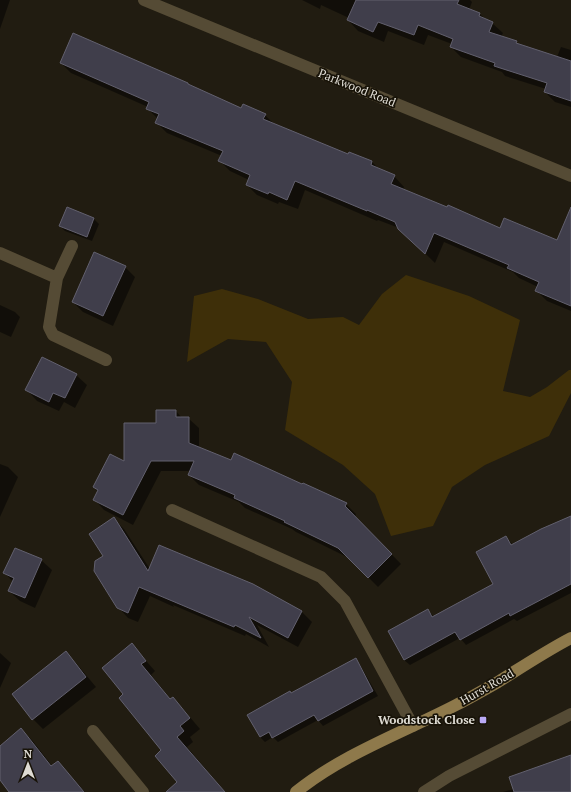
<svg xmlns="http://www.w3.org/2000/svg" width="571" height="792" font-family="'PT Serif',serif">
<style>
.green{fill:#3e2f09}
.shadow{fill:#0007}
.building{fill:#403e4b;stroke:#62606e}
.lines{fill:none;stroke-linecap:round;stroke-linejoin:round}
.minor{stroke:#554b35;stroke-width:12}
.major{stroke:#8e794b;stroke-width:12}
.poi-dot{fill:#baaaf6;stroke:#181308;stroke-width:1.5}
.labels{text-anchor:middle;stroke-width:3.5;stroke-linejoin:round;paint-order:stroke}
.street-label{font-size:12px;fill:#dedbd3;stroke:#181308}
.poi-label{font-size:12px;font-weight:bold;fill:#dedbd3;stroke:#181308;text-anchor:end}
</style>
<rect width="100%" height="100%" fill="#211c11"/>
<path class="green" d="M406,275L469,296L520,320L503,391L530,397L547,387L569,370H571V393L549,436L485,465L452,487L433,526L391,536L375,494L343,465L285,430L292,382L266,342L228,339L187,362L194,296L222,289L258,299L308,319L343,317L359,325L382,294Z"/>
<path class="shadow" d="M0,0H10L0,29Z
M302,0H470L472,2L469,10L480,14L486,20L492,23L503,33L501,37L516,42L519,45L557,57L561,47L571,50V107L555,102L545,92L546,89L505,76L502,72L461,57L451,47L452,44L428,35L424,45L388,31L384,42L358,31L348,20L349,18L321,5L320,9Z
M61,63L191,87L242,109L265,115L275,125L349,155L372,162L380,170L394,176L404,187L403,190L500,230L557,242L571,243V311L547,301L537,291L538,287L519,278L513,272L444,242L435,263L399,228L378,220L377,221L305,190L298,209L279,202L278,204L257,195L247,185L249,180L230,171L220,161L222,156L167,133L157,123L158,119L148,109V107L71,73Z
M67,208L94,219L99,224L92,241L65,231L60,226Z
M125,267L135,277L113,326L83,312L73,302Z
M0,305L15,312L20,317L11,337L0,332Z
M76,375L87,385L75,408L64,402L59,411L37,401L27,390Z
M176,411L182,418H188L199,428V448L346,504L356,514L355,517L401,564L378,587L349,558L296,532L292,529L245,508L239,502L199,485L189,475L191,471H161L133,525L104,510L94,499L98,492L94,487L125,463L157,424Z
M0,464L8,467L18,477L0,517Z
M571,517V593L517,621L514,619L466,645L460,638L410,665L404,660L428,610L434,617L494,584L506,537L513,545Z
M114,519L124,529L150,569L252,585L302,612L312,622L298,647L257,625L269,647L246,634L245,636L173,605L174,607L150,596L138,622L128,618L118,607L104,556Z
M41,560L52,570L35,608L20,601L9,591L13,582L5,573Z
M132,645L155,671L151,675L171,700L173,699L183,709L200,729L190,737L193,742L187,747L225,792H180L178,782L162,750L124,695Z
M65,652L76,663L96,687L43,729L33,719Z
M0,653L11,663L0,688Z
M355,660L360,665L378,696L323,726L318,720L278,742L273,737L265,742L260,737L292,694Z
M21,730L32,740L53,767L58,762L85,792H28L0,761V747Z
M571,756V792H503L514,789Z"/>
<path class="building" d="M356,0H459L457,4L480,13L479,16L493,22L489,32L517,41L516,43L571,61V101L544,92L547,83L494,66L495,63L450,47L453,39L418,25L414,35L378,22L373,32L347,20Z
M73,33L188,83V84L241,108L243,104L266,114L263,119L348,154L349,152L372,161L371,165L395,175L391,184L447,207L448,205L500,228L504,218L557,240L571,207V306L535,291L539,282L507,268L509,265L434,233L425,254L398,229L395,222L367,210V211L295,181L287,200L269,192L268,194L246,185L250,175L218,161L223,151L155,123L159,114L146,109L149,102L60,63Z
M67,207L94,218L87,237L59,226Z
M94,252L126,266L103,316L72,302Z
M42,357L77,374L65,398L53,393L49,402L25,390Z
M156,410H176V417H189V443L231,460L234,453L302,484L303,483L347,503L345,506L392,554L368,578L338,548L284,522L285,521L234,498L235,495L188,475L194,461H151L123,515L93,500L98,490L93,487L110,454L124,461V423H156Z
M571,516V584L510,616L509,613L460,640L455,632L404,660L388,631L428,609L432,617L493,584L476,552L506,536L511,545L541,529Z
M114,517L148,571L159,545L253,584L302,611L288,638L249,617L261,638L235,625L234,627L139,587L128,613L117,608L94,571L95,561L103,556L89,534Z
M15,548L42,559L25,598L8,591L14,578L3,573Z
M132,643L146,661L141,664L170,699L173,697L190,718L180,726L184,731L177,737L225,792H166L177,782L155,756L161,750L119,698L123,694L102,668Z
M66,651L86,677L32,720L12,694Z
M356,658L373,691L318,721L314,715L272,738L269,732L260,737L247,715L290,691L291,693Z
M21,728L51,766L58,761L84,792H9L0,780V746Z
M571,755V792H514L509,777Z"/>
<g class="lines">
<path class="minor" d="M144,0L571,176
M0,253L57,278L72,246
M57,278L49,327L53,335L106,360
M172,510L321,577L345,601L413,726
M93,731L143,792
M424,792L449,776L571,714"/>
<path class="major" d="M296,792C343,754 402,733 456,705C470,698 484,690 498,682C522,667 546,651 571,638"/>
</g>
<rect class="poi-dot" x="479" y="716" width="8" height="8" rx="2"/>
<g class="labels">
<g class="street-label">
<text transform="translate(357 88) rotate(22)" y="4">Parkwood Road</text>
<text transform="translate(487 687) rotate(-30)" y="4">Hurst Road</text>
</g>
<g class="poi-label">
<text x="475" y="724">Woodstock Close</text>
</g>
</g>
<g transform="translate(28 764)" stroke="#181308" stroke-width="3" paint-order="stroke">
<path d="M0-3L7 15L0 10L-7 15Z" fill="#dedbd3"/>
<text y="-6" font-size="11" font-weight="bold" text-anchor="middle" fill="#dedbd3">N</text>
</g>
</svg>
